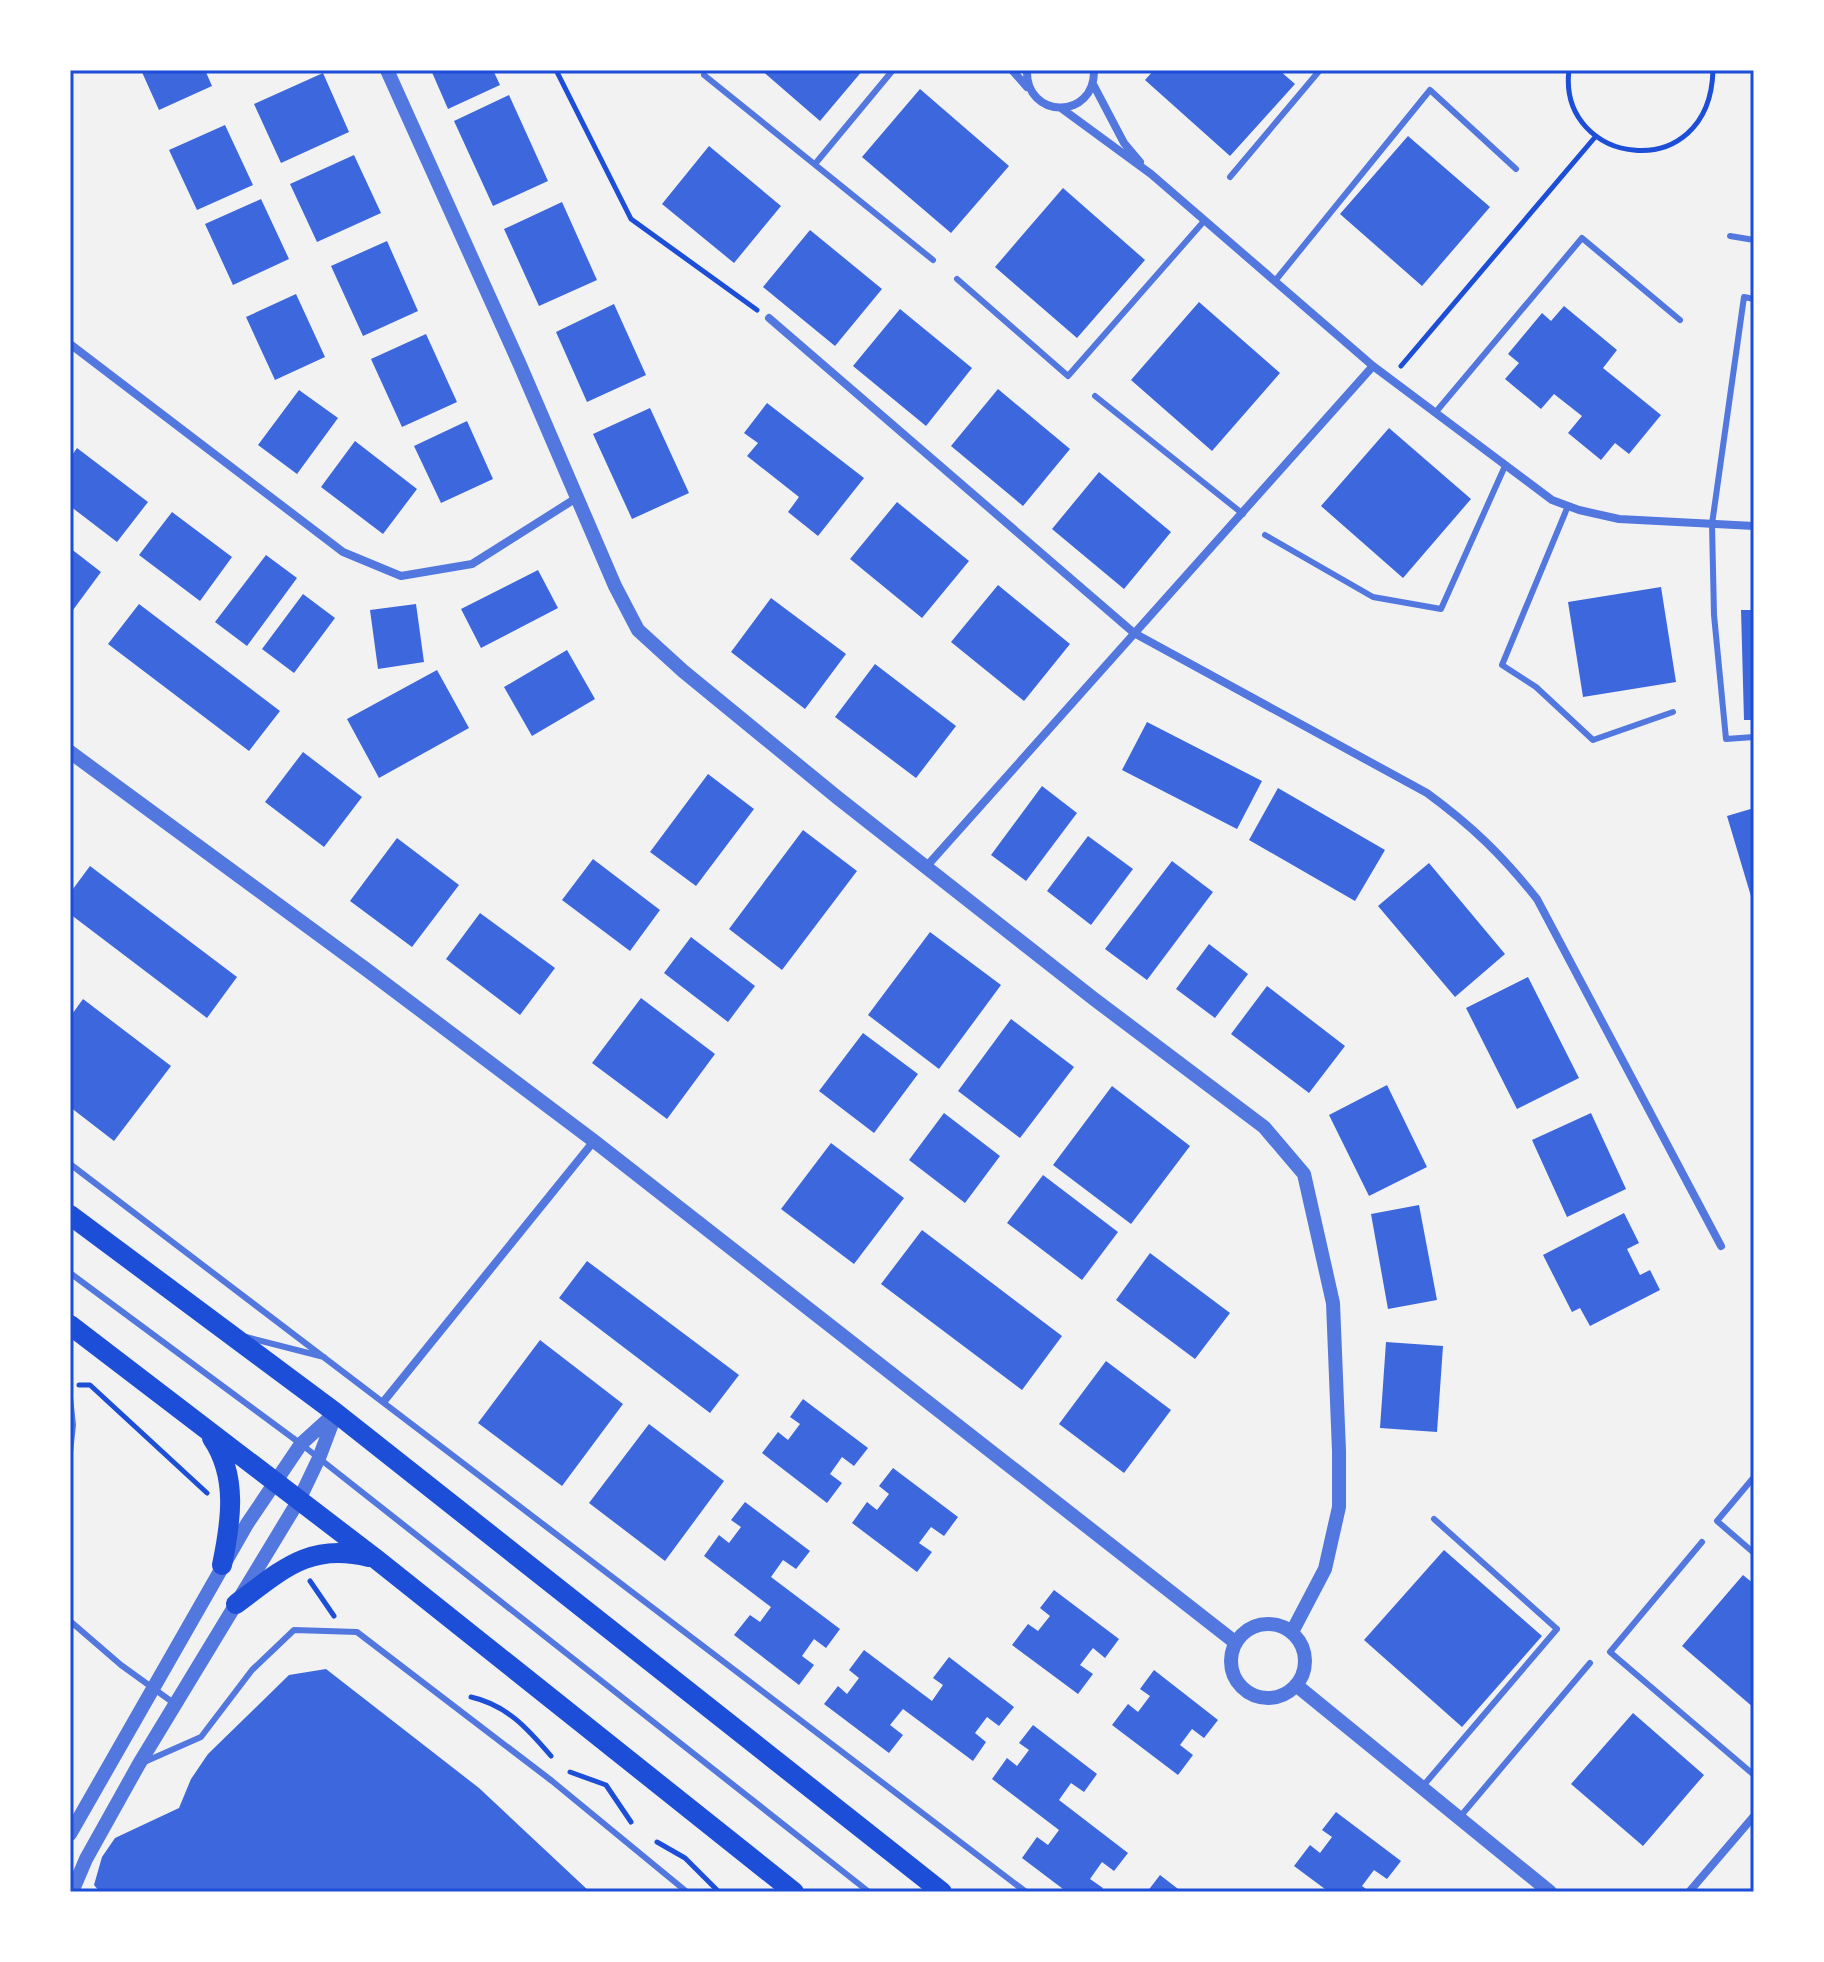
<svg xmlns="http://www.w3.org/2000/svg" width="1824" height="1962" font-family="'DM Sans',sans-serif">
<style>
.building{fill:#3d67dc}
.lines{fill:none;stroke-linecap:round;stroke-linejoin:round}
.path{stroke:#1d4ed8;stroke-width:5}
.service{stroke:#5277de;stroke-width:6}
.minor{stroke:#5277de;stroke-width:8}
.tertiary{stroke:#5277de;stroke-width:14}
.trunk{stroke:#1d4ed8;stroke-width:20}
.neatline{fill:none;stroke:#1d4ed8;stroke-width:3}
</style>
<rect width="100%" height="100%" fill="#f2f2f2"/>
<path class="building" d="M141,70H205L212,86L159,110Z
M431,70H493L500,85L448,109Z
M761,70H863L820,121Z
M1154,70H1279L1295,84L1230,156L1145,80Z
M323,73L349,132L281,163L254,104Z
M920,89L1009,166L951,233L862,157Z
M509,95L548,181L493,206L454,121Z
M225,125L253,185L197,210L169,150Z
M1408,136L1490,207L1422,286L1340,214Z
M709,146L781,206L734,263L662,204Z
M354,155L381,213L317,242L290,184Z
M1063,188L1145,260L1077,338L995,267Z
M261,199L289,259L233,285L205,224Z
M562,202L597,280L539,306L504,229Z
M810,230L882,289L835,346L763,287Z
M387,241L418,311L363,336L331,266Z
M296,294L325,357L275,380L246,317Z
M1199,302L1280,373L1212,451L1131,380Z
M614,304L646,375L587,402L556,332Z
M1564,306L1617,350L1603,368L1661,415L1629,454L1615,443L1601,460L1568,433L1582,416L1554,394L1541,409L1505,379L1519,363L1508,354L1542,313L1551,321Z
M900,309L972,368L926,426L853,366Z
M426,334L457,402L402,427L371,359Z
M998,389L1070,449L1023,506L951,446Z
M299,390L338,418L297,474L258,445Z
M767,403L864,478L818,536L788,512L799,497L747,456L758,443L744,433Z
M650,408L689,493L632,519L593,434Z
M467,421L493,479L441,503L414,446Z
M1389,428L1471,499L1403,578L1321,506Z
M355,441L417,489L383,534L321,487Z
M77,448L148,502L117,542L70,506V458Z
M1099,472L1171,532L1124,589L1052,529Z
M897,502L969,561L922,618L850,559Z
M172,512L232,557L200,601L139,555Z
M70,548L101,572L70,614Z
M266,555L297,578L247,646L215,622Z
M538,570L558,608L481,648L461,609Z
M998,585L1070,644L1024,701L951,642Z
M1661,587L1676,682L1583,697L1568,602Z
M303,594L335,618L294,673L262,649Z
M771,598L846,654L805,709L731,652Z
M139,604L280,711L249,751L108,644Z
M416,604L424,662L378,669L370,610Z
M1741,610H1754V720H1744Z
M567,650L595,699L532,736L504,687Z
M875,664L956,726L916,778L835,717Z
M437,670L469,728L379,778L347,719Z
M1147,722L1262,781L1237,829L1122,770Z
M303,752L362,797L324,847L265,802Z
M708,774L754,809L696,886L650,852Z
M1042,786L1077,813L1026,881L991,855Z
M1278,788L1385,850L1355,901L1249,840Z
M1754,808V902L1753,903L1727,816Z
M803,830L857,871L782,970L729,929Z
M1088,836L1133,869L1091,925L1047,891Z
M397,838L459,885L412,947L350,901Z
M593,859L660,910L630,951L562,900Z
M1172,861L1213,892L1147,980L1105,949Z
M1429,863L1505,954L1455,997L1378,906Z
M90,866L237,977L207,1018L70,914V893Z
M480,913L555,968L520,1015L446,959Z
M930,932L1001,985L939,1069L868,1015Z
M691,937L755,986L728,1022L664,973Z
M1209,944L1248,974L1215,1018L1176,989Z
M1528,977L1579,1078L1517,1109L1466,1008Z
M1267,986L1345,1046L1309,1093L1231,1034Z
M641,998L715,1054L667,1119L592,1063Z
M83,999L171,1066L114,1141L70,1107V1017Z
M1011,1019L1074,1067L1020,1138L958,1091Z
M863,1033L918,1074L874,1133L819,1091Z
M1387,1085L1427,1167L1369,1196L1329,1115Z
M1112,1086L1190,1146L1131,1224L1053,1165Z
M944,1113L1000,1156L965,1203L909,1160Z
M1591,1113L1626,1189L1567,1217L1532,1140Z
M831,1143L904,1198L854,1264L781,1209Z
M1043,1175L1118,1232L1082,1280L1007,1223Z
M1419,1205L1437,1300L1388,1309L1371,1214Z
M1624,1213L1639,1243L1627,1249L1640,1275L1650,1270L1660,1290L1590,1326L1580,1308L1572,1312L1543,1255Z
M922,1230L1062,1336L1022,1390L881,1284Z
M1150,1253L1230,1313L1195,1359L1116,1300Z
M587,1261L739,1375L710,1413L559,1298Z
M540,1340L623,1404L562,1486L478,1423Z
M1386,1342L1443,1346L1437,1432L1380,1428Z
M1106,1361L1171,1410L1124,1473L1059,1424Z
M803,1399L868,1448L854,1466L842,1457L830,1474L842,1483L827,1503L762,1453L778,1432L788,1440L800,1424L790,1417Z
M649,1424L724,1481L665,1561L589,1503Z
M893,1468L958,1517L944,1536L931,1527L919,1543L932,1552L917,1572L852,1523L867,1502L877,1510L889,1494L879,1486Z
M745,1502L810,1551L796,1569L783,1560L771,1577L840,1629L826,1648L814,1639L802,1656L814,1665L799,1685L734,1635L750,1615L760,1622L771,1607L704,1556L719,1535L729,1543L741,1527L731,1520Z
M1444,1550L1542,1636L1462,1727L1364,1640Z
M1743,1575L1754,1584V1708L1682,1646Z
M1054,1590L1119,1639L1105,1658L1093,1648L1080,1665L1093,1674L1078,1694L1012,1645L1028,1624L1038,1631L1050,1616L1040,1608Z
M864,1650L932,1701L943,1685L933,1678L949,1657L1014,1707L999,1726L987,1717L975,1733L986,1742L973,1761L903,1709L890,1725L903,1735L889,1753L824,1704L838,1686L847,1694L859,1678L849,1670Z
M326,1669L479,1788L590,1892H100L94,1885L102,1857L115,1838L179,1808L191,1779L208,1754L289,1675Z
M1154,1670L1218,1720L1204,1738L1192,1729L1180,1745L1193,1755L1178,1775L1112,1725L1128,1704L1138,1712L1150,1696L1140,1689Z
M1633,1713L1704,1775L1643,1846L1571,1784Z
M1033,1725L1097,1774L1084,1792L1071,1783L1059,1800L1128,1853L1114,1871L1102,1862L1090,1879L1103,1888L1100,1892H1067L1022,1858L1037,1837L1048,1845L1059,1830L992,1779L1007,1758L1017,1766L1029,1750L1019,1743Z
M1336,1812L1401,1861L1387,1879L1374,1870L1362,1886L1370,1892H1329L1294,1866L1310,1845L1320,1853L1332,1837L1322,1830Z
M1160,1875L1182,1892H1147Z"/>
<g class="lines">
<path class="path" d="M556,70L631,219L757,310
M1569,70C1557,166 1710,188 1713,70
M1401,366L1596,136
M79,1385H90L207,1493
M310,1581L334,1616
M471,1697C507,1705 528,1729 551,1756
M570,1772L606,1785L631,1822
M657,1842L685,1858L719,1892"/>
<path class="service" d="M704,75L933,260
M815,164L893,70
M1230,177L1320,70
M1730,236L1754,240
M957,279L1068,376L1205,220
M1275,281L1430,90L1516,169
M1754,299L1744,297L1712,524L1714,615L1726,739L1754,737
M1095,396L1243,514
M1435,413L1582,238L1680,320
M1568,506L1502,665L1536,687L1593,740L1673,712
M1265,535L1373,597L1441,609L1505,466
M70,1164L1026,1892
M70,1273L301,1444L869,1892
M246,1337L324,1357
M70,1397L73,1425L70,1453
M1754,1477L1717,1521L1754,1553
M1702,1542L1610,1652L1754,1775
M70,1621L121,1665L175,1704
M142,1763L201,1737L252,1670L294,1630L357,1632L552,1781L687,1892
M1423,1786L1557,1629L1434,1519
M1459,1818L1590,1663"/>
<path class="minor" d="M1012,70L1027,87
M1027,70C1025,119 1095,121 1094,70
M1093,84L1124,143L1140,162
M1061,108L1151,174L1373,366L1552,500L1579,510L1619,519L1754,526
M769,318L1134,633L1427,793C1472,826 1502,855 1537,899L1721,1246
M70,344L343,552L401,576L472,564L578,497
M926,867L1373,366
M384,1401L594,1141
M1689,1892L1754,1816"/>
<path class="tertiary" d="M387,70L520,365L615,586L638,630L683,671L838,798L1094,999L1264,1127L1304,1174L1333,1303L1339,1451V1507L1325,1569L1292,1632
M70,752L367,970L594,1141L1236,1643
M1231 1661a37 37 0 1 1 74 0a37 37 0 1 1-74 0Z
M1296,1685L1550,1892
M70,1834L247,1524L301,1444L332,1416
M72,1892L86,1859L139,1764L299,1500L319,1458L336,1413"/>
<path class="trunk" d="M70,1215L336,1413L942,1892
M70,1325L376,1559L794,1892
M212,1438C238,1476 231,1522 222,1565
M236,1604C282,1570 309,1542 369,1557"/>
</g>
<rect width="1824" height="1962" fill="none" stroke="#ffffff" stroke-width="144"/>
<rect x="72" y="72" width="1680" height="1818" class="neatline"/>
</svg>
